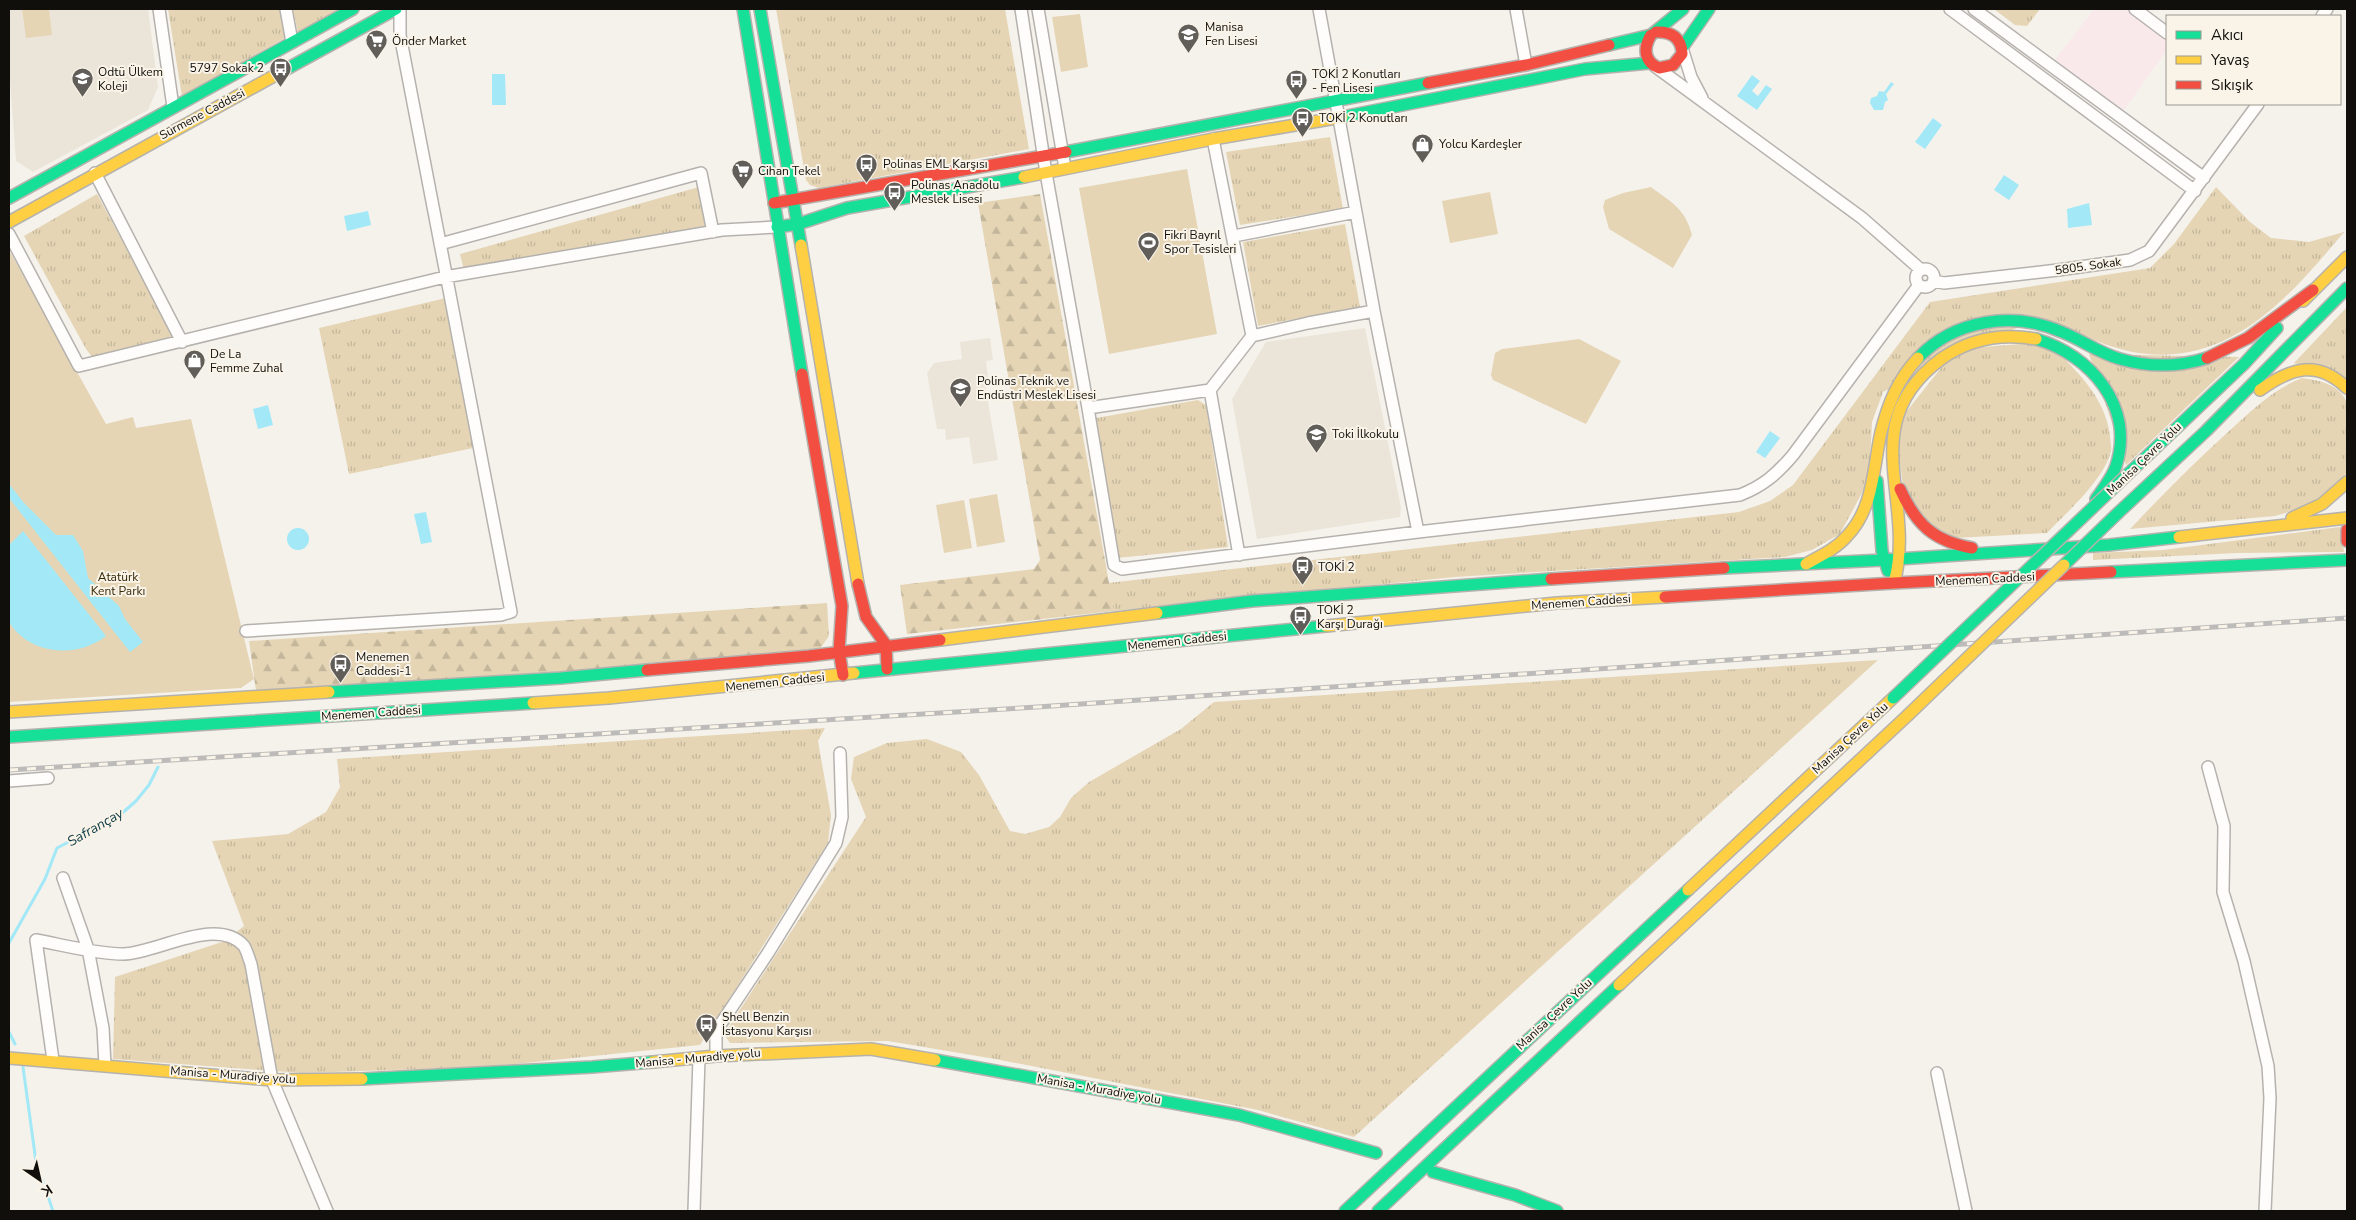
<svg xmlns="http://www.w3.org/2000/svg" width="2356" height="1220" font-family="'Nunito Sans',sans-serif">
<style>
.commercial{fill:#f9e9ea}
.built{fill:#ebe5d9}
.grass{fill:url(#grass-tufts)}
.forest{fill:url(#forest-firs)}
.green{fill:#e5d5b5}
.water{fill:#a2e8f7}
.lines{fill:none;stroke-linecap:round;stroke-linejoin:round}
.stream{stroke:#a2e8f7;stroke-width:3}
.street-casing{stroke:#b5b2ae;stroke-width:14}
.fast-casing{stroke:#b5b2ae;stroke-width:14}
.slow-casing{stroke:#b5b2ae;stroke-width:14}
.jam-casing{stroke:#b5b2ae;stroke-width:14}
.street{stroke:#fefdfc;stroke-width:11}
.fast{stroke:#16e098;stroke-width:11}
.slow{stroke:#ffcf43;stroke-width:11}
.jam{stroke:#f24e42;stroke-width:11}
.rail-casing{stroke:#bcbbb9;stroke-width:5}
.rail{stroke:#f9f3e8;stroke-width:3;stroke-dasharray:9;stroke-linecap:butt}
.fast-bridge-casing{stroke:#b5b2ae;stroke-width:14;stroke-linecap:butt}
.slow-bridge-casing{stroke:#b5b2ae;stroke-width:14;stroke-linecap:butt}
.fast-bridge{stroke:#16e098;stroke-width:11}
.slow-bridge{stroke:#ffcf43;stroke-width:11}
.labels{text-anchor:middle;stroke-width:4;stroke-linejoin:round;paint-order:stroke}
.poi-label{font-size:12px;fill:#110f0c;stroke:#f9f3e8;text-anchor:start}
.street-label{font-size:12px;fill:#110f0c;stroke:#f9f3e8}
.park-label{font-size:12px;fill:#392a09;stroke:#f9f3e8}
.water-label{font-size:14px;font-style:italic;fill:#12414b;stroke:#f9f3e8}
</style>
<defs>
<pattern id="grass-tufts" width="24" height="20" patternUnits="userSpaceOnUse" patternTransform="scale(1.25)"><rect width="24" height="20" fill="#e5d5b5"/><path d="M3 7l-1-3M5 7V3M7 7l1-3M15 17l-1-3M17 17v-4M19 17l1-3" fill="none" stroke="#c3b69a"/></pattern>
<pattern id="forest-firs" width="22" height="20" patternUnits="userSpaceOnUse" patternTransform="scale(1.25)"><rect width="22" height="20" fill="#e5d5b5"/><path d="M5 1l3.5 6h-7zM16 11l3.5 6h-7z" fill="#c3b69a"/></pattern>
</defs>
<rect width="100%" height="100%" fill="#f5f2ec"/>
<path class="commercial" d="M2094,9H2132L2167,35V50L2124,110L2054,61Z"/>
<path class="built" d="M9,9H148L158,87L148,110L33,172L16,161L9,66Z
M1365,328L1401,508L1400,517L1257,539L1232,399L1266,342Z
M990,338L993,360L986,361L989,384L985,385L998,460L973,464L969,437L946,440L945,429H937L927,373L934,363L962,359L960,342Z"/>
<path class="grass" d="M168,9H282L288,36L182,97Z
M293,9H342L298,34Z
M776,9H1005L1029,149L819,188L810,185L806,180Z
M1994,9H2040L2027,26L2015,25Z
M1330,137L1343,209L1240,225L1226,152Z
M699,187L708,229L464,270L460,254Z
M2216,187L2250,222L2271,238L2309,242L2344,232C2287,300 2226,372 2128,351C2098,344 2069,329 2040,317L1883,392L1872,422L1869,480L1840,534L1812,550L1785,557L1455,577L1114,611L1108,583L1739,512L1770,501L1793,485L1930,302L2150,268L2174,244Z
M97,194L174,337L173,343L93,358L86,349L24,236Z
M1345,224L1360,307L1258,326L1243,242Z
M446,298L473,448L349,474L319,328Z
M2347,307V381L2294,363Z
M2048,342C2075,370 2105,395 2110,436C2110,441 2112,447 2111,451C2104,480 2067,512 2047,533L1937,539L1905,500L1895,426L1956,349Z
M2089,354L2239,357L2126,465Z
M2302,378C2319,380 2342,385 2347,404C2351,416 2347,456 2347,471L2344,478L2312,505L2275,516L2130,529C2162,495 2194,463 2228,432C2251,411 2273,389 2302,378Z
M1198,400L1206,405L1228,547L1117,558L1096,418Z
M2340,527L2344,552L2237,553L2093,560V553L2163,550Z
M1878,660L1354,1137L1258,1110L995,1059L888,1041L730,1043L724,1034L866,817L851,779L854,757L887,743L927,739L961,752L979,775L1010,831L1025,834L1049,827L1060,817L1071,798L1089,782L1181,729L1214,702Z
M825,728L818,741L831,815L828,843L700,1045L485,1067L301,1073L113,1059L115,977L225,941L244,926L212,841L288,834L326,812L340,787L337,759Z"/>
<path class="forest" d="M1040,194L1114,611L907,634L900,585L1034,569L1040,560L978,203Z
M827,603L829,636L819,650L257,698L249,641Z"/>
<path class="green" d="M22,9H49L52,35L26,38Z
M1080,14L1088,67L1061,72L1052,17Z
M1187,169L1217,334L1109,354L1079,188Z
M1651,187C1672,203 1685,208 1692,235L1673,268L1609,229L1603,207L1605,200L1623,193Z
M1490,192L1498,234L1450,243L1442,201Z
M9,250L106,424L133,417L136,428L191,419L254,679L241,688L9,702Z
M1579,339L1621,361L1586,424L1493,380L1491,375L1495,353L1502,349Z
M997,494L1005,542L977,547L969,499Z
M964,500L972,548L944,553L936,505Z"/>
<path class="water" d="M492,74H505L506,105H492Z
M1752,75L1760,81L1752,91L1758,96L1766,85L1772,89L1757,110L1737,96Z
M1891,82L1894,84L1886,94L1888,100L1885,102L1883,110H1874L1870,103L1871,98L1877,96L1879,91L1884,92Z
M1933,118L1942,125L1925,149L1915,142Z
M2004,175L2019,185L2009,200L1994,190Z
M2089,203L2092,225L2068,228L2067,209Z
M368,211L371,225L347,231L344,216Z
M268,405L273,425L258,429L253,409Z
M1770,431L1780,438L1765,458L1756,452Z
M9,484L24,503L56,535H73L83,551L88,578L119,606L125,619L143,642L130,652L9,498Z
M426,512L432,542L421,544L414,514Z
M287 539a11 11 0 1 1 22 0a11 11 0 1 1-22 0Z
M23,531L106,636C77,659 29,655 9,622V545Z"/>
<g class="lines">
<path class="stream" d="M9,943L45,879L57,848L120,815L136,801L149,785L158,767
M9,1032L15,1044
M23,1067L36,1162L53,1211"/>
<defs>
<path id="street" d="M159,9L173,107
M286,9L292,42
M1021,9L1046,173L1088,408L1210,390
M1038,9L1065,168
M1319,9L1374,311L1418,532
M1516,9L1526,65
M1950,9L2195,191
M1974,9L2204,178
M2135,9L2167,33
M2322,16L2327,9
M1682,48L1691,77L1702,98
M1656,67L1862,218L1920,269
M1213,139L1252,336L1210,390L1239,555
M95,173L182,342
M9,234L79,366L445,277L722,230L777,227
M1234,236L1356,212
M440,244L701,173L713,232
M1916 278a9 9 0 1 1 18 0a9 9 0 1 1-18 0Z
M1934,281L1944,283L2058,270L2130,260L2149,251L2258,104
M1252,336L1308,323L1374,311
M1088,408L1114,565L1122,569L1418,532L1740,495C1763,486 1777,474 1793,455L1919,285
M246,631L501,615L511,612L400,35V9
M2208,767L2224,826L2223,892L2244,961L2268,1066L2270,1098L2265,1211
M9,781L48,778
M63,878L88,949L103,1028L105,1065
M716,1056V1031L768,953L836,843L842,817L840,753
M53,1060L36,940C63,945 96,954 123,954C155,954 217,915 244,946C247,951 249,959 251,964L272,1080L327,1211
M1937,1073L1966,1211
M694,1211L699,1058"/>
<path id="fast" d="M743,9L802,374
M760,9L801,245
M1609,45L1651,35L1683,9
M1682,48L1709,9
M281,72L396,9
M1342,117L1585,69L1650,63
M1066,152L1428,83
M9,198L353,9
M777,227L798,224L847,208L1024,177
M2036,339C2091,355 2135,407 2116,466C2112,478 2103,489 2096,499
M1918,358C1955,319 2014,311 2062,332C2082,340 2099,353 2120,359C2148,367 2179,367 2207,358
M2129,473L2244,364L2277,328
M1877,481L1882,551L1888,571
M2119,512L2206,431L2347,288
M1883,560L2109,545L2179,537
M1724,568L1883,560
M2111,572L2347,560
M1157,613L1252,601L1551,579
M854,673L1326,626
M329,692L561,678L647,670
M9,737L533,703
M935,1060L1239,1115L1376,1153
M362,1079L592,1067L653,1062
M1433,1172L1515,1195L1557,1211
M1345,1211L1688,890
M1378,1211L1619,985"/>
<path id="slow" d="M1024,177L1213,139L1342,117
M9,222L281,72
M801,245L858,584
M2303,301L2347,257
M2260,390C2291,368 2317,359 2347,388
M2292,518L2322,504L2347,482
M2179,537L2347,518
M1806,564C1820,556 1836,549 1847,536C1874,508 1873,468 1881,432C1888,404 1898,379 1918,358
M1894,583C1917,501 1853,424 1941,359C1969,339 2002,333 2036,339
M1326,626L1557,603L1665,597
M940,640L1157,613
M533,703L609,698L854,673
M9,712L329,692
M1688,890L1893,698
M1619,985L1907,716
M9,1058L272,1080L362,1079
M653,1062L716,1056L871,1049L935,1060"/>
<path id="jam" d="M1651,35C1643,48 1644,62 1659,68L1673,65L1682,54C1682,38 1671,31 1656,32
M1428,83L1526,65L1609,45
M774,203L1066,152
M2207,358L2248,338L2313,290
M802,374L842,606L839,651L843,675
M1900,489C1916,524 1933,541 1972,548
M2347,530V541
M1551,579L1724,568
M1894,583L2111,572
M858,584L866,617L886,645L887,669
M1665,597L1894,583
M647,670L809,656L940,640"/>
</defs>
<use href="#street" class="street-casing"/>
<use href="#fast" class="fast-casing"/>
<use href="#slow" class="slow-casing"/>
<use href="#jam" class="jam-casing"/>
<use href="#street" class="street"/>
<use href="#fast" class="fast"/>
<use href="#slow" class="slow"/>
<use href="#jam" class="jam"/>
<defs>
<path id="rail" d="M9,770L1037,707L2347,618"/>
</defs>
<use href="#rail" class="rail-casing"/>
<use href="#rail" class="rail"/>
<defs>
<path id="fast-bridge" d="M2064,565L2119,512
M1893,698L2129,473"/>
<path id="slow-bridge" d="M1907,716L2064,565"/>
</defs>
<use href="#fast-bridge" class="fast-bridge-casing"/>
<use href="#slow-bridge" class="slow-bridge-casing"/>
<use href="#fast-bridge" class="fast-bridge"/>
<use href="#slow-bridge" class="slow-bridge"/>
</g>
<defs>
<symbol id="school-pin" viewBox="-11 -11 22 30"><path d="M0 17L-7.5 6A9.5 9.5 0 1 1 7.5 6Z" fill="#615e5a" stroke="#f9f3e8"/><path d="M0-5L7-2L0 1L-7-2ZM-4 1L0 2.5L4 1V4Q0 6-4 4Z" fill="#fff"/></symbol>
<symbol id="supermarket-pin" viewBox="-11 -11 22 30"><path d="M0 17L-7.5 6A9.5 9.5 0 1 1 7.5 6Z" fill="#615e5a" stroke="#f9f3e8"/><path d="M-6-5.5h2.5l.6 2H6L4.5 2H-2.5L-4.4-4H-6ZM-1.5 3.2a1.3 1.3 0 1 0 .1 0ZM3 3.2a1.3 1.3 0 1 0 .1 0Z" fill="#fff"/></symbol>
<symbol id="bus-pin" viewBox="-11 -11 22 30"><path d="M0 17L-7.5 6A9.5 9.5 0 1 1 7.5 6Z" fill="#615e5a" stroke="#f9f3e8"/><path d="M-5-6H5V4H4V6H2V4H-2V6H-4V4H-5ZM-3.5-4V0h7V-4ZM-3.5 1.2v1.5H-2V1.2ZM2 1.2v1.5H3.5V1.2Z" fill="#fff"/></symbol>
<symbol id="university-pin" viewBox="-11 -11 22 30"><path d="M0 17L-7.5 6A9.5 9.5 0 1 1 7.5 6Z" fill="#615e5a" stroke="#f9f3e8"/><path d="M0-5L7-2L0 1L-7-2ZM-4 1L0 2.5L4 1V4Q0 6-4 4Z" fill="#fff"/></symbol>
<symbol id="shop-pin" viewBox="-11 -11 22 30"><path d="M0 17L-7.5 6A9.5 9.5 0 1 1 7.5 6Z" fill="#615e5a" stroke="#f9f3e8"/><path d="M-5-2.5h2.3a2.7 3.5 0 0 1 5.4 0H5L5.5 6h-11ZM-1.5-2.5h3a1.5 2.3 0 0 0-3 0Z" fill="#fff"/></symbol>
<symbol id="stadium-pin" viewBox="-11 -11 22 30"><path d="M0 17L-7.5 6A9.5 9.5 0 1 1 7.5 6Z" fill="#615e5a" stroke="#f9f3e8"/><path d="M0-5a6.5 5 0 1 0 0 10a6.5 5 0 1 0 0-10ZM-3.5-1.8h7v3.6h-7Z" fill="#fff"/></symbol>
</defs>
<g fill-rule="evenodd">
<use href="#school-pin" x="1176" y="22" width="25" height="34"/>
<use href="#supermarket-pin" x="364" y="28" width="25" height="34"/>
<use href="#bus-pin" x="268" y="56" width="25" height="34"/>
<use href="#university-pin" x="70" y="66" width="25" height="34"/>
<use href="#bus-pin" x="1284" y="68" width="25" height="34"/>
<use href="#bus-pin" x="1290" y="106" width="25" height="34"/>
<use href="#shop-pin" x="1410" y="132" width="25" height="34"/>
<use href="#bus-pin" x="854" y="152" width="25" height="34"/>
<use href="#supermarket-pin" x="730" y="158" width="25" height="34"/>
<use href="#bus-pin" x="882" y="180" width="25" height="34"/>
<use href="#stadium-pin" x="1136" y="230" width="25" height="34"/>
<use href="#shop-pin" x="182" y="348" width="25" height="34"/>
<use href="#school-pin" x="948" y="376" width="25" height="34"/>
<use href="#school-pin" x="1304" y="422" width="25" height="34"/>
<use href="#bus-pin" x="1290" y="554" width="25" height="34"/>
<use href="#bus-pin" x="1288" y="604" width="25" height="34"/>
<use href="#bus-pin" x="328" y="652" width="25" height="34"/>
<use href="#bus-pin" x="694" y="1012" width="25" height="34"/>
</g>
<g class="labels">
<g class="poi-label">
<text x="1205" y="31">Manisa<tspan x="1205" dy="14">Fen Lisesi</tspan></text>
<text x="392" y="45">Önder Market</text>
<text x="264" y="72" text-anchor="end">5797 Sokak 2</text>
<text x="98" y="76">Odtü Ülkem<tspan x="98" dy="14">Koleji</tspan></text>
<text x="1312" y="78">TOKİ 2 Konutları<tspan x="1312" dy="14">- Fen Lisesi</tspan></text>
<text x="1319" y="122">TOKİ 2 Konutları</text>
<text x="1439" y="148">Yolcu Kardeşler</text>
<text x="883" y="168">Polinas EML Karşısı</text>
<text x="758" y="175">Cihan Tekel</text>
<text x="911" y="189">Polinas Anadolu<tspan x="911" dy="14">Meslek Lisesi</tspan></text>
<text x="1164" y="239">Fikri Bayrıl<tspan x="1164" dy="14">Spor Tesisleri</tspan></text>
<text x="210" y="358">De La<tspan x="210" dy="14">Femme Zuhal</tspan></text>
<text x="977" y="385">Polinas Teknik ve<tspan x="977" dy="14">Endüstri Meslek Lisesi</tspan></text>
<text x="1332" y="438">Toki İlkokulu</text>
<text x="1318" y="571">TOKİ 2</text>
<text x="1317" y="614">TOKİ 2<tspan x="1317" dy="14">Karşı Durağı</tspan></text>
<text x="356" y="661">Menemen<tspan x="356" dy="14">Caddesi-1</tspan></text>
<text x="722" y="1021">Shell Benzin<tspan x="722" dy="14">İstasyonu Karşısı</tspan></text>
</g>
<g class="street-label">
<text transform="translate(202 114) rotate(-28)" y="4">Sürmene Caddesi</text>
<text transform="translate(2088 266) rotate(-8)" y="4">5805. Sokak</text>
<text transform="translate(2144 459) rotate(-44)" y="4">Manisa Çevre Yolu</text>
<text transform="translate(1985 579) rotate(-3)" y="4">Menemen Caddesi</text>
<text transform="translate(1581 602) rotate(-4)" y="4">Menemen Caddesi</text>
<text transform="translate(1177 641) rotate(-6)" y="4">Menemen Caddesi</text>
<text transform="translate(775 682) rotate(-6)" y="4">Menemen Caddesi</text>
<text transform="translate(371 713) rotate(-4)" y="4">Menemen Caddesi</text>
<text transform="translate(1850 738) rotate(-43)" y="4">Manisa Çevre Yolu</text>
<text transform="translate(1554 1014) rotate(-43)" y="4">Manisa Çevre Yolu</text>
<text transform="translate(698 1058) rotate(-5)" y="4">Manisa - Muradiye yolu</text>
<text transform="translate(233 1075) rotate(4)" y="4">Manisa - Muradiye yolu</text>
<text transform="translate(1099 1089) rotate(10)" y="4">Manisa - Muradiye yolu</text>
</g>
<g class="park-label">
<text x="118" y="581">Atatürk<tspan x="118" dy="14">Kent Parkı</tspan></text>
</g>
<g class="water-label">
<text transform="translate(95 827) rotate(-30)" y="5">Safrançay</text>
</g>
</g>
<rect width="2356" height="1220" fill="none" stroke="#110f0c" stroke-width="20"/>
<rect x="2166" y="15" width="175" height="90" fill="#f9f3e8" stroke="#9c9890"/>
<rect x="2176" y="31" width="25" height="8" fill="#16e098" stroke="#9c9890"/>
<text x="2211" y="40" font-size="15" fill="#110f0c">Akıcı</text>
<rect x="2176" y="56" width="25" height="8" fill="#ffcf43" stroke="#9c9890"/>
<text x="2211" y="65" font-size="15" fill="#110f0c">Yavaş</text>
<rect x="2176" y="81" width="25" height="8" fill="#f24e42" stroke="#9c9890"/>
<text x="2211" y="90" font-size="15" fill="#110f0c">Sıkışık</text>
<g transform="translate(40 1180) rotate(146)" stroke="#f9f3e8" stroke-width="4" paint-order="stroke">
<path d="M0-4L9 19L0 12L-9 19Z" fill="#110f0c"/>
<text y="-8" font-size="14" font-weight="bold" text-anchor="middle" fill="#110f0c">K</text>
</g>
</svg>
